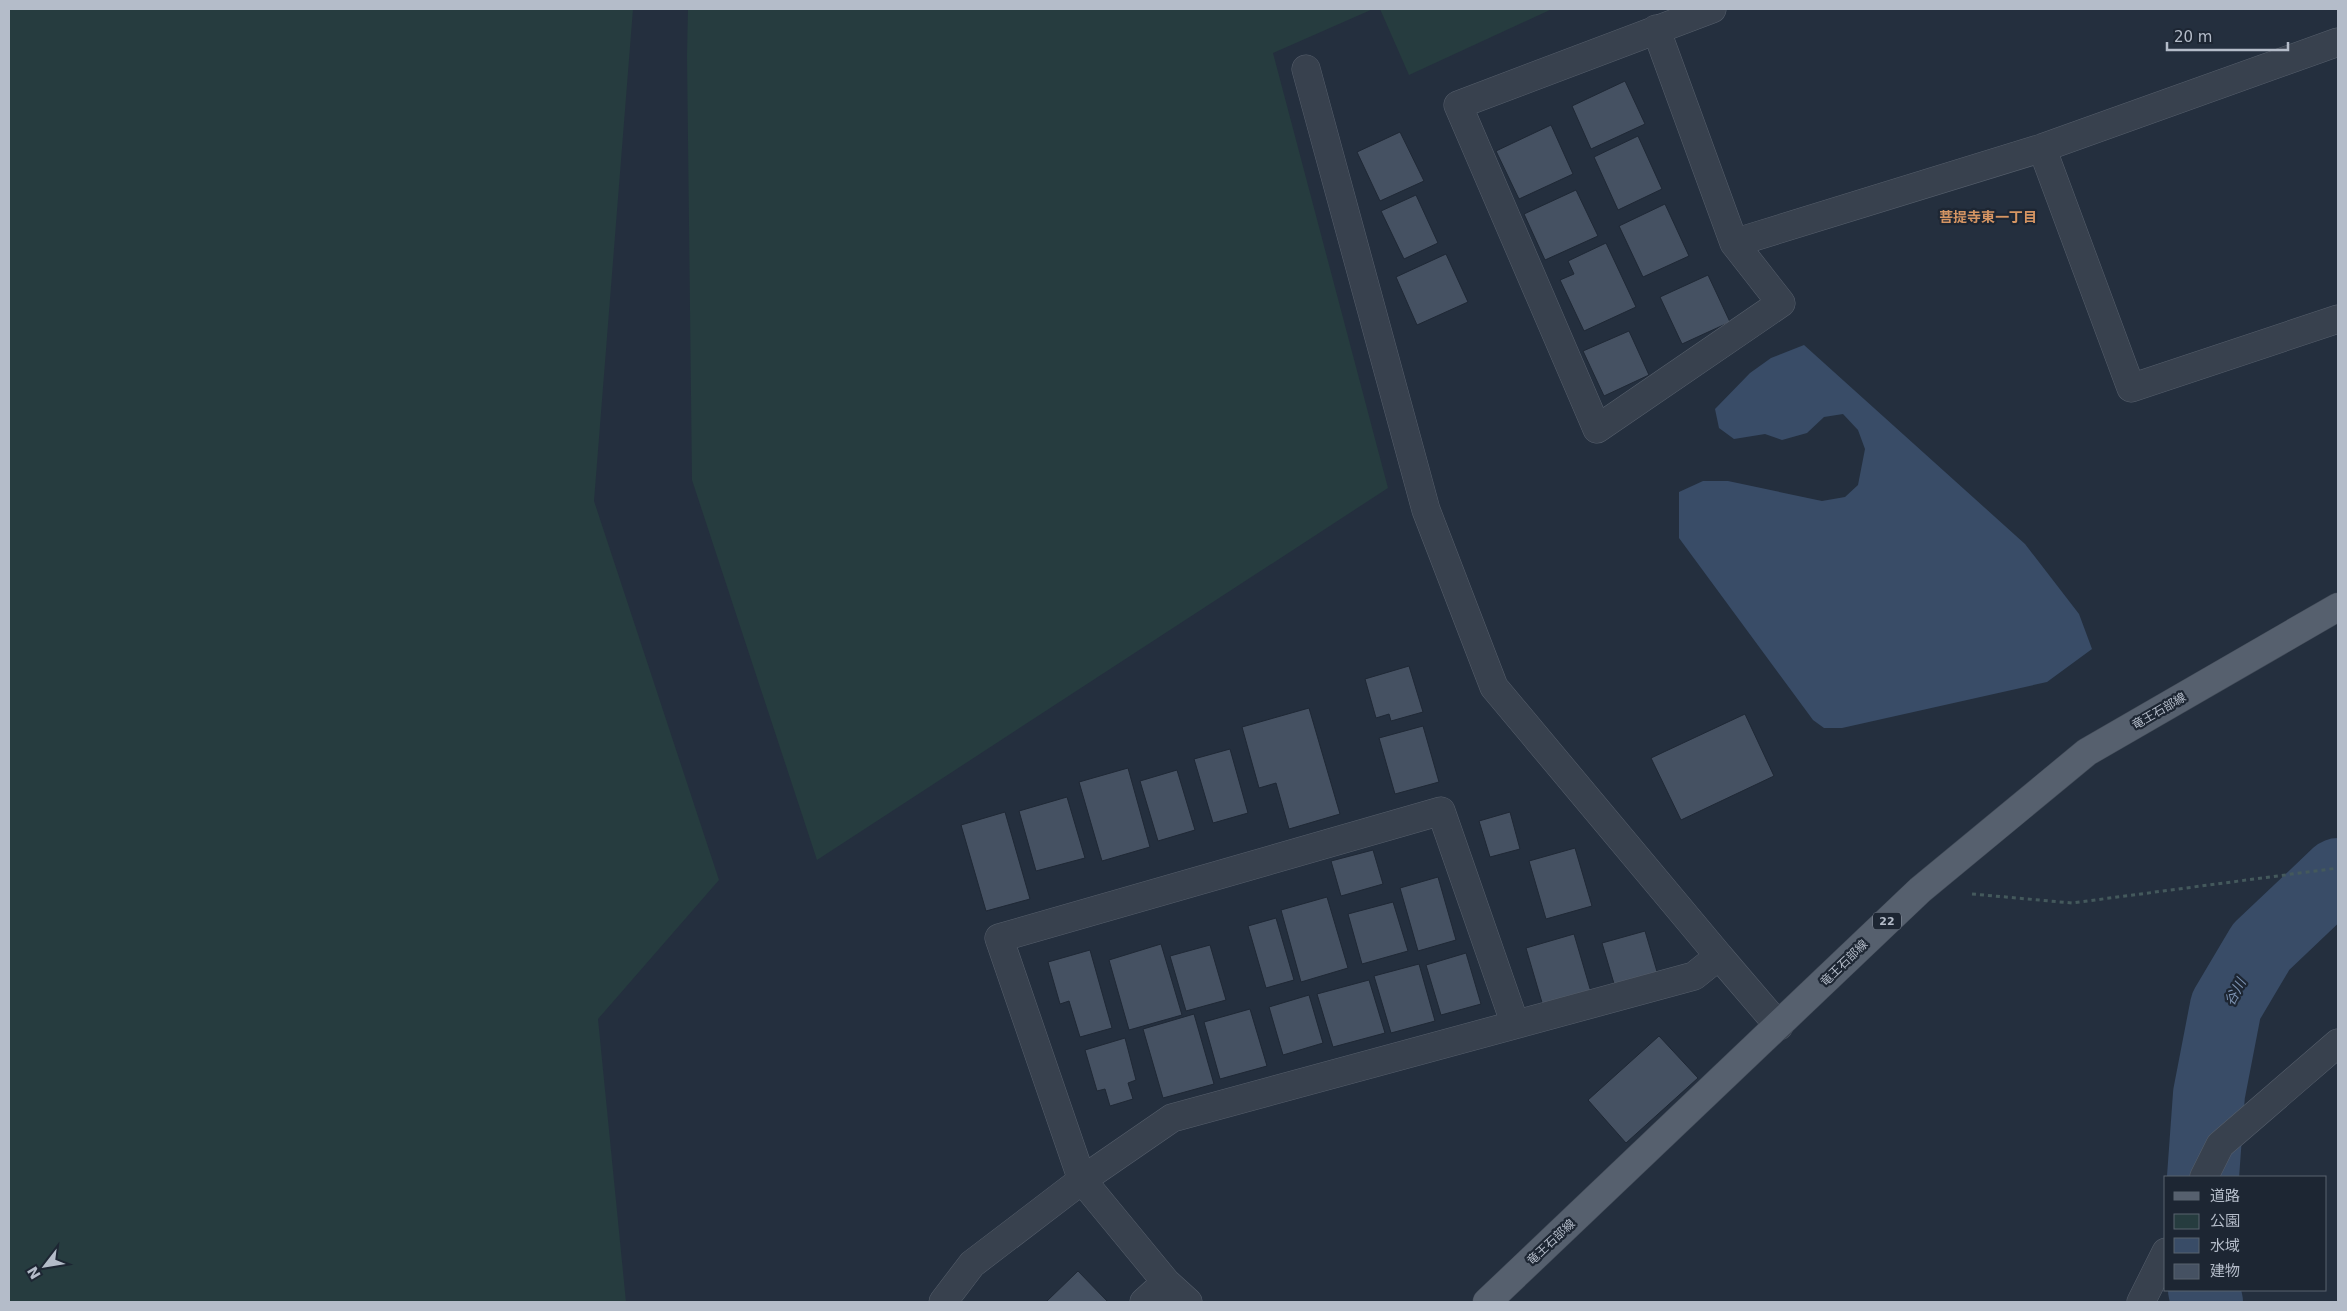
<svg xmlns="http://www.w3.org/2000/svg" width="2347" height="1311" font-family="'DejaVu Sans','Noto Sans JP',sans-serif">
<style>
.green{fill:#263c3f}
.water{fill:#394c67}
.lines{fill:none;stroke-linecap:round;stroke-linejoin:round}
.river{stroke:#394c67;stroke-width:72}
.building{fill:#455162;stroke:#1f2835}
.minor-casing{stroke:#565f6c;stroke-width:29}
.major-casing{stroke:#414a57;stroke-width:29}
.path{stroke:#44595c;stroke-width:3;stroke-dasharray:4 4;stroke-linecap:butt}
.minor{stroke:#38414e;stroke-width:28}
.major{stroke:#56606e;stroke-width:28}
.labels{text-anchor:middle;stroke-width:4.5;stroke-linejoin:round;paint-order:stroke}
.shield{fill:#1d2633;stroke:#878f9c;stroke-width:1}
.shield-label{font-size:11px;font-weight:bold;fill:#b4bcc9}
.street-label{font-size:12px;fill:#b4bcc9;stroke:#1d2633}
.neighbourhood-label{font-size:14px;font-weight:bold;fill:#d59563;stroke:#1d2633}
.water-label{font-size:14px;font-style:italic;fill:#7c92b1;stroke:#1d2633}
</style>
<rect width="100%" height="100%" fill="#242f3e"/>
<path class="green" d="M9,9H633L594,501L719,880L598,1019L626,1302H9Z
M688,9H1373L1273,53L1388,488L817,860L692,480L687,55Z
M1380,9H1552L1409,75Z"/>
<path class="water" d="M1804,345L2025,544L2079,614L2092,649L2047,682L1842,728H1824L1813,720L1679,538V492L1703,481H1728L1822,501L1845,497L1858,485L1865,449L1858,430L1843,414L1824,417L1807,433L1782,440L1765,434L1734,439L1719,428L1715,409L1750,373L1771,358Z"/>
<g class="lines">
<path class="river" d="M2203,1177L2209,1094L2226,1006L2261,947L2338,874
M2204,1290L2207,1302"/>
</g>
<path class="building" d="M1625,81L1645,124L1591,149L1572,106Z
M1551,125L1573,174L1519,199L1496,151Z
M1400,132L1424,181L1380,201L1357,152Z
M1638,136L1662,189L1618,210L1594,157Z
M1576,190L1598,236L1545,260L1524,214Z
M1416,195L1438,243L1404,259L1381,211Z
M1665,204L1689,256L1643,277L1619,226Z
M1606,243L1636,307L1584,331L1560,280L1574,274L1568,261Z
M1446,254L1468,302L1417,325L1396,277Z
M1708,275L1730,322L1682,344L1660,297Z
M1629,331L1649,375L1604,396L1583,351Z
M1409,666L1423,712L1391,721L1389,714L1376,718L1365,679Z
M1309,708L1340,814L1289,829L1276,783L1259,788L1242,727Z
M1745,714L1774,776L1681,820L1651,758Z
M1423,726L1439,782L1395,794L1379,738Z
M1230,749L1248,813L1213,823L1194,759Z
M1128,768L1150,847L1102,861L1079,782Z
M1177,770L1195,830L1158,841L1140,781Z
M1067,797L1085,858L1036,871L1019,811Z
M1005,812L1030,899L986,911L961,825Z
M1510,812L1520,849L1490,857L1479,821Z
M1575,848L1592,906L1546,919L1529,861Z
M1373,850L1383,884L1341,896L1331,861Z
M1438,877L1456,940L1418,951L1400,888Z
M1327,897L1348,968L1301,982L1281,910Z
M1393,902L1408,951L1362,964L1348,914Z
M1276,918L1294,980L1266,988L1248,926Z
M1645,931L1658,975L1615,987L1602,943Z
M1574,934L1591,992L1543,1006L1526,948Z
M1161,944L1182,1015L1129,1030L1109,960Z
M1210,945L1226,1000L1186,1011L1170,956Z
M1090,950L1112,1028L1080,1037L1069,1001L1060,1004L1048,962Z
M1466,953L1481,1004L1441,1015L1426,965Z
M1419,964L1435,1021L1391,1033L1374,976Z
M1369,980L1385,1033L1333,1047L1317,994Z
M1309,995L1323,1043L1283,1055L1269,1007Z
M1250,1009L1267,1066L1220,1079L1204,1022Z
M1194,1014L1214,1084L1163,1098L1143,1029Z
M1659,1036L1698,1078L1626,1143L1588,1100Z
M1125,1038L1136,1080L1128,1083L1133,1099L1110,1106L1105,1089L1097,1091L1085,1050Z
M1078,1271L1108,1302H1048L1047,1301Z"/>
<g class="lines">
<defs>
<path id="minor" d="M1656,29L1734,243L1781,303L1597,429L1458,105L1712,9
M1306,69L1426,510L1494,687L1719,956
M2042,148L2131,388L2338,319
M1734,243L2042,148L2338,42
M2204,1177L2220,1145L2338,1043
M943,1302L972,1264L1082,1180L1172,1118L1694,976L1719,956L1779,1026
M1144,1302L1166,1282
M1188,1302L1166,1282L1082,1180L999,938L1441,811L1515,1024
M2141,1302L2166,1252"/>
<path id="major" d="M1487,1302L1920,890L2087,752L2338,607"/>
</defs>
<use href="#minor" class="minor-casing"/>
<use href="#major" class="major-casing"/>
<path class="path" d="M1972,894L2072,903L2338,868"/>
<use href="#minor" class="minor"/>
<use href="#major" class="major"/>
</g>
<g class="labels">
<rect class="shield" x="1873" y="912.5" width="28" height="17" rx="4"/>
<g class="shield-label">
<text x="1887" y="925">22</text>
</g>
<g class="street-label">
<text transform="translate(2159 711) rotate(-30)" y="4">竜王石部線</text>
<text transform="translate(1844 963) rotate(-44)" y="4">竜王石部線</text>
<text transform="translate(1551 1242) rotate(-43)" y="4">竜王石部線</text>
</g>
<g class="neighbourhood-label">
<text x="1988" y="222">菩提寺東一丁目</text>
</g>
<g class="water-label">
<text transform="translate(2235 992) rotate(-62)" y="5">谷川</text>
</g>
</g>
<rect width="2347" height="1311" fill="none" stroke="#b4bcc9" stroke-width="20"/>
<rect x="2164" y="1176" width="162" height="115" fill="#1d2633" stroke="#59626f"/>
<rect x="2174" y="1192" width="25" height="8" fill="#56606e" stroke="#59626f"/>
<text x="2210" y="1201" font-size="15" fill="#b4bcc9">道路</text>
<rect x="2174" y="1214" width="25" height="15" fill="#263c3f" stroke="#59626f"/>
<text x="2210" y="1226" font-size="15" fill="#b4bcc9">公園</text>
<rect x="2174" y="1238" width="25" height="15" fill="#394c67" stroke="#59626f"/>
<text x="2210" y="1251" font-size="15" fill="#b4bcc9">水域</text>
<rect x="2174" y="1264" width="25" height="15" fill="#455162" stroke="#59626f"/>
<text x="2210" y="1276" font-size="15" fill="#b4bcc9">建物</text>
<g transform="translate(45 1266) rotate(239)" stroke="#1d2633" stroke-width="4" paint-order="stroke">
<path d="M0-4L9 19L0 12L-9 19Z" fill="#b4bcc9"/>
<text y="-8" font-size="14" font-weight="bold" text-anchor="middle" fill="#b4bcc9">N</text>
</g>
<path d="M2167 42v8h121v-8" fill="none" stroke="#b4bcc9" stroke-width="2.5"/>
<text x="2174" y="42" font-size="15" fill="#b4bcc9" stroke="#1d2633" stroke-width="4" paint-order="stroke">20 m</text>
</svg>
